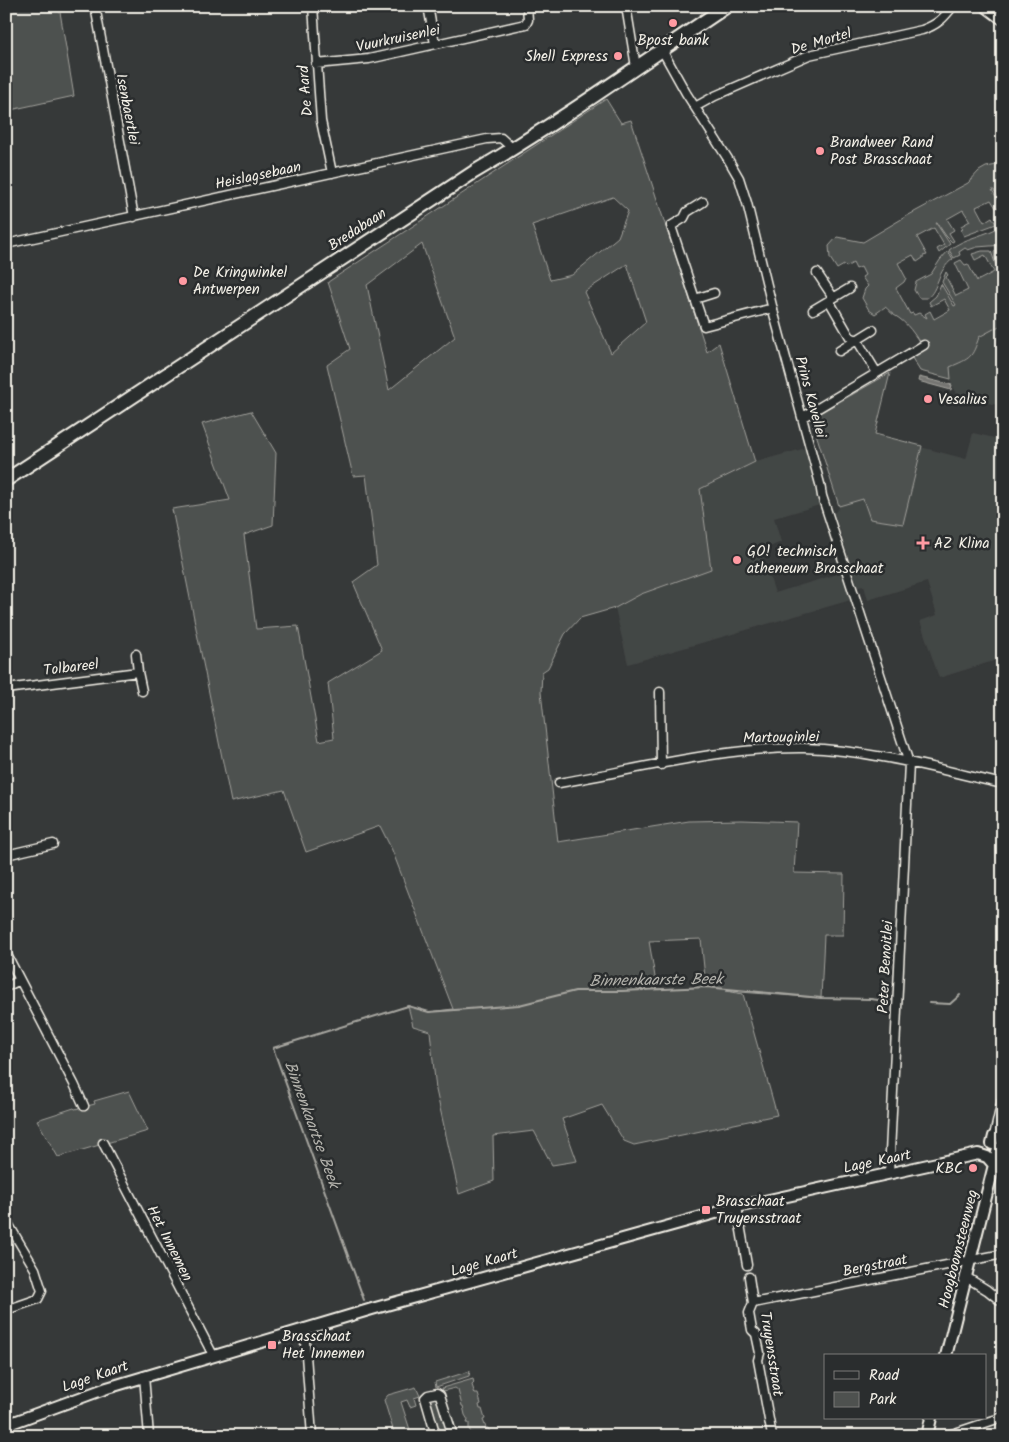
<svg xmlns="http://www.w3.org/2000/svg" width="1009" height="1442" font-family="Kalam,sans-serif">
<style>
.built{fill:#434645}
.green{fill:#4e514f;stroke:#a1a19c;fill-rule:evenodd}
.water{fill:#757572;stroke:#a8a7a1}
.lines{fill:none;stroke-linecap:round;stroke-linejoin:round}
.stream{stroke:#a8a7a1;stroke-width:2}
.minor-casing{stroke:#f4f1e8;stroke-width:11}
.tertiary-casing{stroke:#f4f1e8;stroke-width:14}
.primary-casing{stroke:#f4f1e8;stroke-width:16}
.minor{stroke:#2a2d2e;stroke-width:8}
.tertiary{stroke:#2a2d2e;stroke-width:10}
.primary{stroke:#2a2d2e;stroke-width:12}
.poi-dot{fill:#ff9aa2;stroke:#2a2d2e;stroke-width:2}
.labels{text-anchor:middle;stroke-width:5;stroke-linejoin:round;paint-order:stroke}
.street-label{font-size:15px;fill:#f4f1e8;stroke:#2a2d2e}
.poi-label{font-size:15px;fill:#f4f1e8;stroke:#2a2d2e;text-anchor:start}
.water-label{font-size:16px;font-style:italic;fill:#b4b3ad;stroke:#2a2d2e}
</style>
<rect width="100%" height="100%" fill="#363939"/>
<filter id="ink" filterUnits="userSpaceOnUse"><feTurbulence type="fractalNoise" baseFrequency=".02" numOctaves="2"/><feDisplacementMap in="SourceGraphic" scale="10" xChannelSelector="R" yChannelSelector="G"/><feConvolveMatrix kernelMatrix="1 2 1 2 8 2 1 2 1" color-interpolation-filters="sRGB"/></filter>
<g filter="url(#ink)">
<path class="built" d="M1003,320V406L958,397L940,358Z
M811,418L966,459L973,433L1003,440V658L939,678L920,621L937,615L927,582L868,600L864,586L858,587L834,513L839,508Z
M806,448L820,505L774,518L781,542L761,551L775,593L841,573L851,600L628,664L615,608L641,594L711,569L700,489L755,462Z"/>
<path class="green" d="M6,6H59L74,96L6,111Z
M606,99L621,123L631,120L707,352L719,343L755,462L700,489L711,569L641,594L615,608L580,618L565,634L548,668L542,672L541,692L558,842L689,821L742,820L797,822L794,873L844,874L843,935H824L821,998L726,991L743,994L777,1115L634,1145L624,1141L602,1105L562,1119L577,1161L552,1165L534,1131L493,1136L494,1181L459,1194L436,1090L430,1031L413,1026L408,1006L429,1012L453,1009L392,850L380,826L306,852L284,790L231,802L172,509L230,500L202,424L251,411L276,453L273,525L244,535L256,629L298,626L319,741L334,738L328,683L382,650L353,582L377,565L366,475L353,476L327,365L350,349L328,282ZM613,197L628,211L618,237L572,275L550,280L532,225ZM422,244L455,337L389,390L367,285ZM627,264L646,322L611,353L584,292ZM701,939L706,987L657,989L649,941Z
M1003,164V182L999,184L1003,192V206L994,190H992L1003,208V215L998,207L996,208L991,200L976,207L984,222L992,217L996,224L964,236L961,230L963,229L961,226L970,221L963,210L947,219L954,230L949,233L954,241L952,242L946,236L937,223H936L950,244L939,253L937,249L944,245L934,228L917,237L927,255L923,256V258L917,262L913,255L898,263L906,278L904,282L896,288L910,314L913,313L914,315L919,313L927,318L925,314L930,311L934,319L950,310L944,299L931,306L929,302L936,296L941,284L954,306L956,305L942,282L946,272L948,275L946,277L956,296L968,290L955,263L961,260L965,265L968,264L977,281L994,272L985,255L975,260L972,254L982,251H991L999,275L1002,273L995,261L994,251H998L1001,257H1003V324L979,337C972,358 971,358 950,367L951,379L920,371L912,358V355L923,348C915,335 908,323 894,315C890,313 889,309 885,307L875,314L869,310L862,298L865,289L868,286L862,277L865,275L861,267L856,269L853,263L846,267L844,265L837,269L830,258L829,246L837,237L863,242L905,217L968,183L979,171L986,167Z
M1003,225V245L977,247L968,250L965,248L959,252L960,255L954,258L949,250C965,237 986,236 1003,225Z
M948,251L953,259C936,271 939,290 927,298H919L914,290L916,282L931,274L940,260Z
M890,373L875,434L922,446L903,524L870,519L863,499L839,506L811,418Z
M129,1091L148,1131L58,1157L37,1120L74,1108L75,1109L95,1104L94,1101Z
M470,1371L469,1376L436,1387L435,1382Z
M473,1379L474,1383L472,1385L475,1394H478L481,1404L479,1405L480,1409H482L485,1419L483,1420L486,1428H488L491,1434L473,1436L469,1429V1423H467L468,1420L465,1415L463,1406H462L458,1390L455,1388L443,1391L442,1388Z
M416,1387L420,1396L414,1398L416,1405L410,1407L407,1400L401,1402L412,1436H395L384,1400L388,1395Z
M437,1395L451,1436H439L427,1398Z"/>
<path class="water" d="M919,377L952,385L951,390L918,381Z"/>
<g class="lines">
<path class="stream" d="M929,1003L950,1004L960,995
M364,1300L273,1048L408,1006L429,1012L519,1005L575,991H622L706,987L821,998L871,999L885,1001L891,1000"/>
<defs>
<path id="minor" d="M95,6L134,217
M313,6L321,121L332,173
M428,6L435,44
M626,6L636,67
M983,6L1003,21
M662,50L686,93L728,159L739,178L747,203L774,314L820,484L822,496L909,763L889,1173
M316,64L369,59L521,25L526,24L528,20L527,6
M695,107L715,96L809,55L922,30C937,25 944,18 953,6
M6,244L487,139L501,138L513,149
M817,273L831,294V304L850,337L857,340L877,373
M714,293L695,299L704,326L773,308
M695,299L671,226L684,218L687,212L703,202
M813,310L850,288
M839,351L873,330
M803,417L924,345
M136,654L138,672
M6,689L138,672L142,691
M660,692L661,765
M559,783C639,769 723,747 804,748C871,750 938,769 1003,784
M6,855L53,844
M6,953L74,1084L84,1106
M6,987L20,980
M994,1136L1003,1096
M103,1143L213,1355
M737,1207L747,1265
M6,1220L35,1269L42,1291L38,1299L6,1310
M749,1277L753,1303L749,1313L752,1330L756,1334L760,1353L758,1360L772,1436
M966,1277L987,1290L1003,1303
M753,1303L1003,1254
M304,1328L312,1436
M144,1376L149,1436
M436,1436L425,1398L428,1395L437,1393L440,1395L453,1436
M946,1436L1003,1417"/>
<path id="tertiary" d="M992,1144L994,1136L997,1133L1003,1134
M946,1356L998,1149
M6,1425L107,1388L372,1309L737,1207L978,1154L987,1157L994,1165
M927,1436L931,1418"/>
<path id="primary" d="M6,480L474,172C561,121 643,62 727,6"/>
</defs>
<use href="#minor" class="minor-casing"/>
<use href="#tertiary" class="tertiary-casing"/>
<use href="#primary" class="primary-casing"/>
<use href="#minor" class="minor"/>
<use href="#tertiary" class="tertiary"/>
<use href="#primary" class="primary"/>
</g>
</g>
<g class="poi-dot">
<circle cx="673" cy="23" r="5"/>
<circle cx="618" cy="56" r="5"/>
<circle cx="820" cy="151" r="5"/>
<circle cx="183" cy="281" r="5"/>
<circle cx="928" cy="399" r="5"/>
<path d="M920.5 535.5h5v5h5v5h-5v5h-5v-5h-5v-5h5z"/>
<circle cx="737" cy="560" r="5"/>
<circle cx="973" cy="1168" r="5"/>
<rect x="701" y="1205" width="10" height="10" rx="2.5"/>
<rect x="267" y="1340" width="10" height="10" rx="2.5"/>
</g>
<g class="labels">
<g class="street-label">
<text transform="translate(398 38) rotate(-12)" y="5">Vuurkruisenlei</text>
<text transform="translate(821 41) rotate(-16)" y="5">De Mortel</text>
<text transform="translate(305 91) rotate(-95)" y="5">De Aard</text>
<text transform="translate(128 109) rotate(79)" y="5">Isenbaertlei</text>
<text transform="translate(258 175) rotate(-12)" y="5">Heislagsebaan</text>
<text transform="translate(357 229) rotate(-33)" y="5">Bredabaan</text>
<text transform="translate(811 397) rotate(75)" y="5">Prins Kavellei</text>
<text transform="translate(71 667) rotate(-7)" y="5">Tolbareel</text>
<text transform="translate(781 737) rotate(-1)" y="5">Martouginlei</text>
<text transform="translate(885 967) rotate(-87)" y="5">Peter Benoitlei</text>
<text transform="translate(877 1161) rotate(-12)" y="5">Lage Kaart</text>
<text transform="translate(170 1243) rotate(63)" y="5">Het Innemen</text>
<text transform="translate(958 1249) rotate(-76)" y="5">Hoogboomsteenweg</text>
<text transform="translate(484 1262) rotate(-16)" y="5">Lage Kaart</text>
<text transform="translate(875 1265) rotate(-11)" y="5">Bergstraat</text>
<text transform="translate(772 1354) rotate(81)" y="5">Truyensstraat</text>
<text transform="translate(95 1376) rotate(-19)" y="5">Lage Kaart</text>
</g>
<g class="poi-label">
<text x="673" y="45" text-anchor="middle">Bpost bank</text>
<text x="608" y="61" text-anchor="end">Shell Express</text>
<text x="830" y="147">Brandweer Rand<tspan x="830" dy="17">Post Brasschaat</tspan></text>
<text x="193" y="277">De Kringwinkel<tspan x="193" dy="17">Antwerpen</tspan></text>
<text x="938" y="404">Vesalius</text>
<text x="934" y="548">AZ Klina</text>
<text x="747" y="556">GO! technisch<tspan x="747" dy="17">atheneum Brasschaat</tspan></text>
<text x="963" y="1173" text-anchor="end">KBC</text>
<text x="716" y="1206">Brasschaat<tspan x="716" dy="17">Truyensstraat</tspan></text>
<text x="282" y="1341">Brasschaat<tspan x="282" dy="17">Het Innemen</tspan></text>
</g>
<g class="water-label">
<text transform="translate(656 979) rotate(-1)" y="6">Binnenkaarste Beek</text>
<text transform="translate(313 1124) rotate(70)" y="6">Binnenkaartse Beek</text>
</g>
</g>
<rect width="1009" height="1442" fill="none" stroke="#2a2d2e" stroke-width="25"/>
<rect x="12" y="12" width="984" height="1417" fill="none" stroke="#f4f1e8" stroke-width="2" filter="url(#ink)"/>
<rect x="824" y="1354" width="162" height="65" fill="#2a2d2e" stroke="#7b7b78"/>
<rect x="834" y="1371" width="25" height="8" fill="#2a2d2e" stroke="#7b7b78"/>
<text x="869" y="1380" font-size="15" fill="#f4f1e8">Road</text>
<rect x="834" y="1392" width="25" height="15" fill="#4e514f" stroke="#7b7b78"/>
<text x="869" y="1404" font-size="15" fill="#f4f1e8">Park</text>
</svg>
